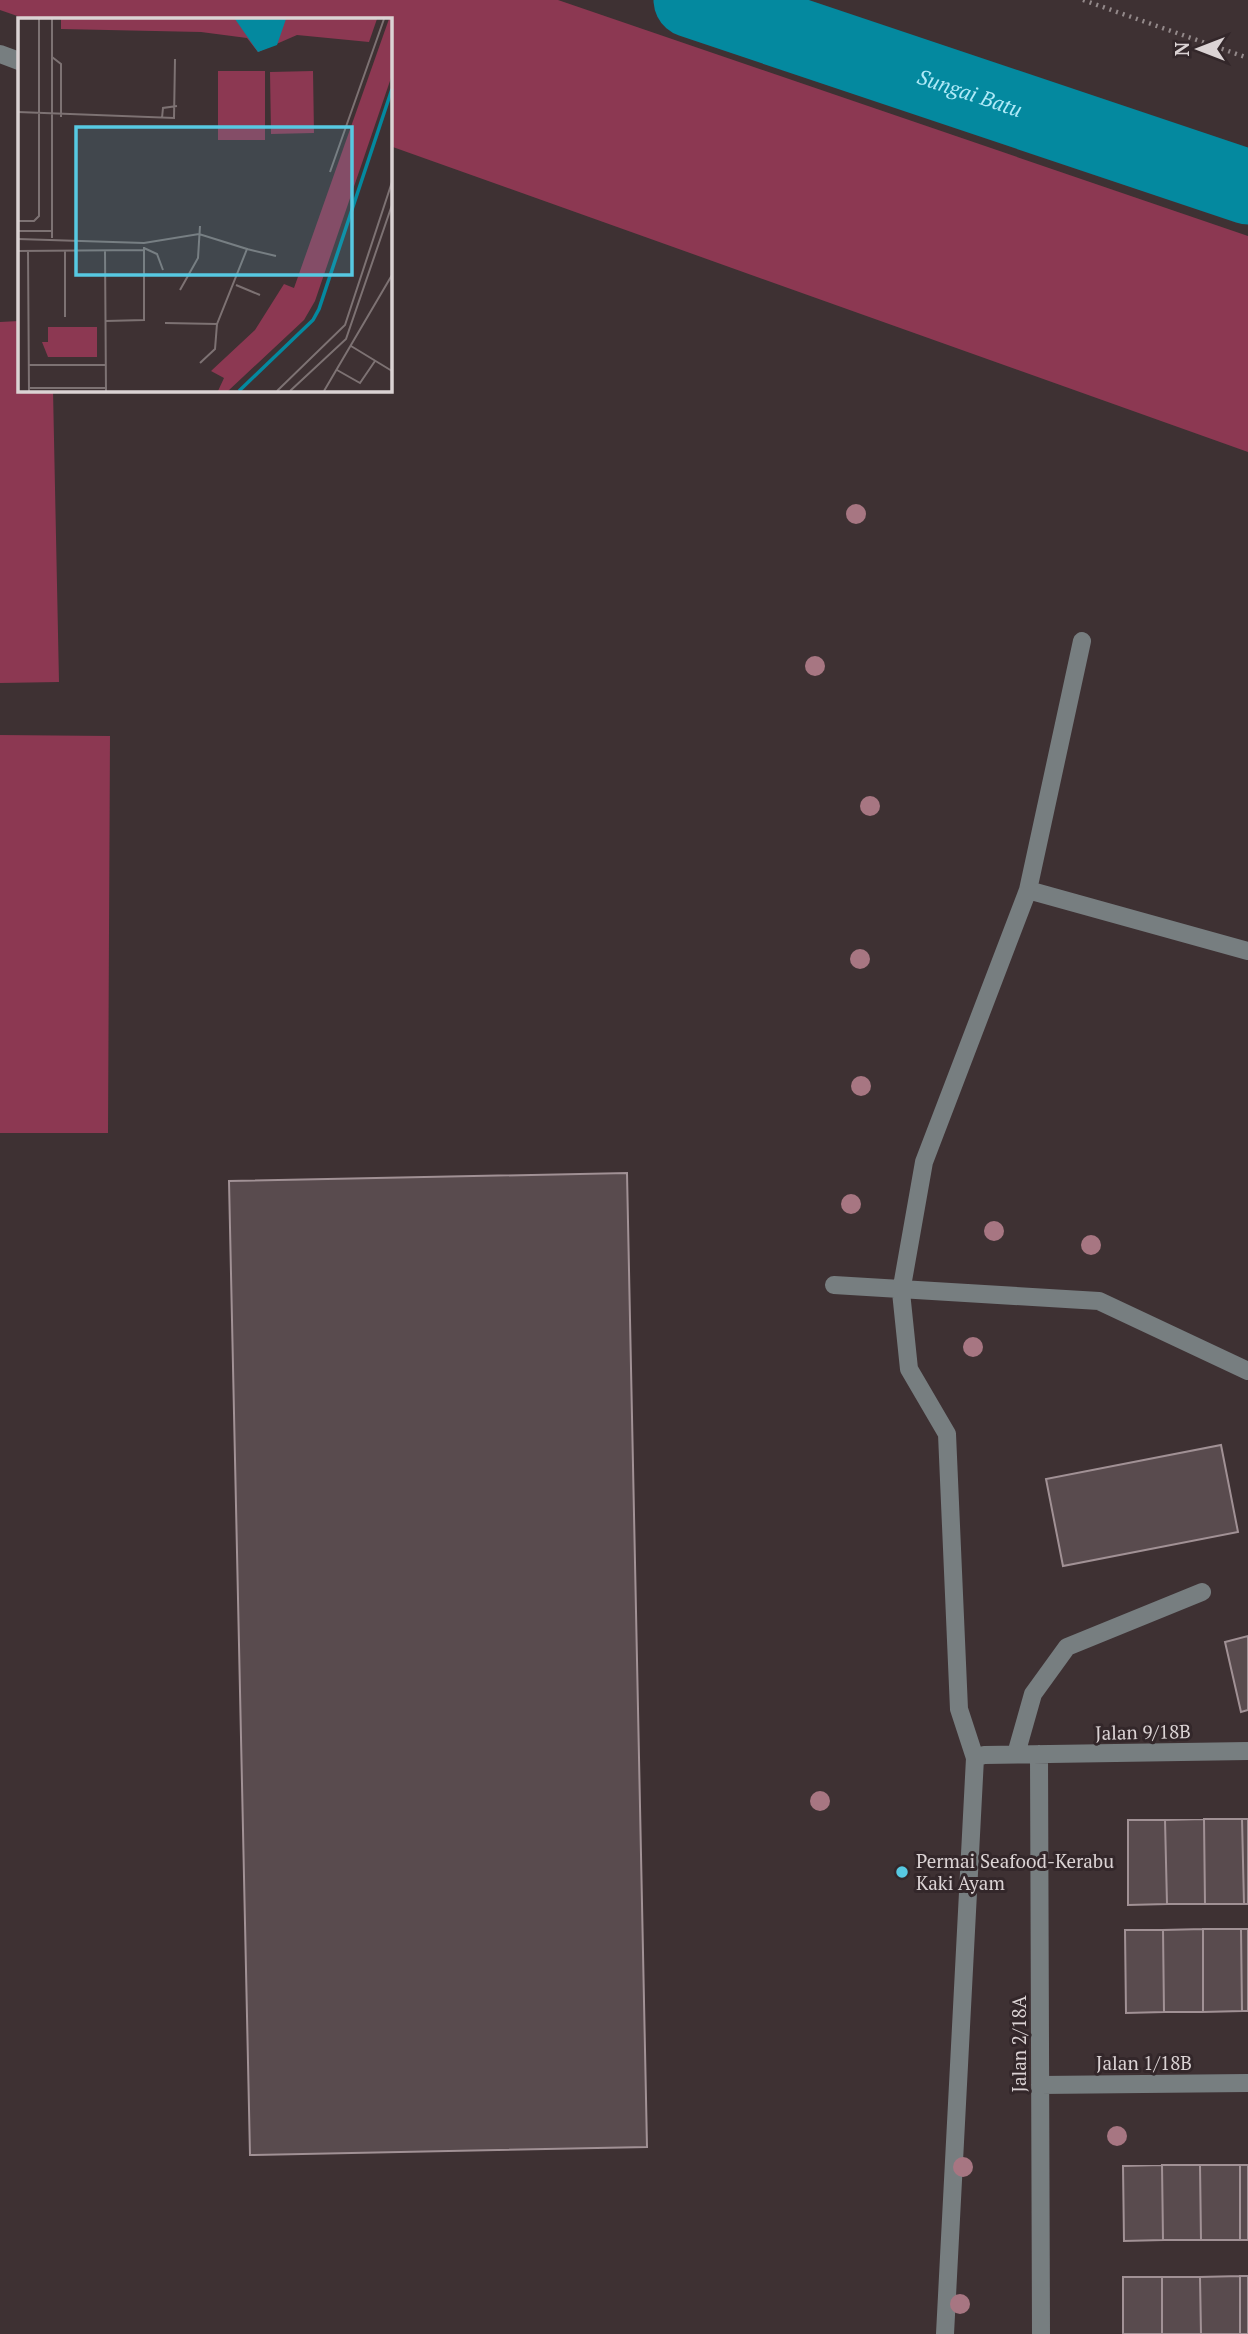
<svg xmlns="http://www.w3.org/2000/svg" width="1248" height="2334" font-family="'PT Serif',serif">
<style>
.green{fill:#8c3852}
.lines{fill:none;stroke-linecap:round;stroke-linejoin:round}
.river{stroke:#04899f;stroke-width:75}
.building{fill:#594b4e;stroke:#a19195;stroke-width:2}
.path{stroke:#93898a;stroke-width:4.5;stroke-dasharray:2 5;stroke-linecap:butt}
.minor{stroke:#777e80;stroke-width:18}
.tree{fill:#a77682}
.poi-dot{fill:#57c9e2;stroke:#33272a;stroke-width:2.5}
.labels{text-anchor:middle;stroke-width:6;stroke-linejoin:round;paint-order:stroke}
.street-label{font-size:19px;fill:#dbd3d4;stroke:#33272a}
.poi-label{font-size:19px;fill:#dbd3d4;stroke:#33272a;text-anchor:start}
.water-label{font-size:21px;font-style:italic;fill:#afeaf8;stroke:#33272a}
.inset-river{fill:none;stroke:#04899f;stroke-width:3.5}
.inset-road{fill:none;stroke:#7d7273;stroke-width:2}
.view{fill:#57c9e2;fill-opacity:0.15;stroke:#57c9e2;stroke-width:3.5}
.inset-edge{fill:none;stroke:#dbd3d4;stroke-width:3.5}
</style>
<rect width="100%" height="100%" fill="#3e3133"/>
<path class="green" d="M0,0H558L1248,236V452L390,146V19H26L0,10Z
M19,321V390H53L59,682L0,683V322Z
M0,735L110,736L108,1133H0Z"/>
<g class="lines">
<path class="river" id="s1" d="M691,0L1248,187"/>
</g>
<path class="building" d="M627,1173L647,2147L250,2155L229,1181Z
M1221,1445L1238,1532L1063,1566L1046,1479Z
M1248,1636V1710L1241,1712L1225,1642Z
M1204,1819H1242L1244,1904H1205Z
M1204,1819L1205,1904H1167L1165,1820Z
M1242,1819H1248V1904H1244Z
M1128,1820H1165L1167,1904L1128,1905Z
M1203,1929H1241L1242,2011L1203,2012Z
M1203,1929V2012H1164L1163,1930Z
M1241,1929H1248V2011H1242Z
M1125,1930H1163L1164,2012L1126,2013Z
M1162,2165L1163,2240L1124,2241L1123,2166Z
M1162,2165H1200L1201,2240H1163Z
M1200,2165H1240V2240H1201Z
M1240,2165H1248V2240H1240Z
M1240,2276H1248V2334H1240Z
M1240,2276V2334H1201L1200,2277Z
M1123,2277H1162V2334H1123Z
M1162,2277H1200L1201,2334H1162Z"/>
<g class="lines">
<path class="path" d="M1083,0L1248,58"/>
<path class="minor" d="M0,54L19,61
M1028,890L1082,641
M834,1285L1099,1301L1248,1371
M1016,1754L1033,1694L1067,1647L1202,1592
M1039,1754L1041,2334
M975,1758L984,1755L1248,1751
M1040,2085L1248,2083
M945,2334L975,1758L959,1709L947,1434L909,1369L901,1292L924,1162L1028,890L1248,951"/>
</g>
<g class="tree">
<circle cx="856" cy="514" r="10"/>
<circle cx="815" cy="666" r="10"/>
<circle cx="870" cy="806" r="10"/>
<circle cx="860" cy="959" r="10"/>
<circle cx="861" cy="1086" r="10"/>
<circle cx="851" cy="1204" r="10"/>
<circle cx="994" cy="1231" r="10"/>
<circle cx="1091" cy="1245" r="10"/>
<circle cx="973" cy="1347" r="10"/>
<circle cx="820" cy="1801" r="10"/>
<circle cx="1117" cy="2136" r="10"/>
<circle cx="963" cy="2167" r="10"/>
<circle cx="960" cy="2304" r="10"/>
</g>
<circle class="poi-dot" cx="902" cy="1872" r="7"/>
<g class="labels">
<g class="street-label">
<text transform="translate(1143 1732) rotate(-1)" y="7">Jalan 9/18B</text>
<text transform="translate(1019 2044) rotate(-90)" y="7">Jalan 2/18A</text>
<text x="1144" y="2070">Jalan 1/18B</text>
</g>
<g class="poi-label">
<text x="916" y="1868">Permai Seafood-Kerabu<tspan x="916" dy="22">Kaki Ayam</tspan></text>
</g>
<g class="water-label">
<text dy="7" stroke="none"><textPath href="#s1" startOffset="294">Sungai Batu</textPath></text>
</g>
</g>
<g transform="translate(18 18)">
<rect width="374" height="374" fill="#3e3133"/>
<path d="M43,1H359L351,24L279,17L240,34L229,20L183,14L43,11ZM371,1H374V57L297,283L286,302L210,373H200L206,360L193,353L237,312L266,266L276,270ZM200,53H247V122H200ZM295,53L296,115L253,116L252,54ZM30,309H79V339H30L24,324H30Z" fill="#8c3852"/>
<path d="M217,1H268L259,27L240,34Z" fill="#04899f"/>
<path class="inset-river" d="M221,373L295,302L301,291L374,71"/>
<path class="inset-road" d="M34,1V220M34,39L43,46V99M0,94L156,100L157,41M144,100L145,90L159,88M312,154L366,1M0,203H16L21,198V1M0,213H34M0,221L126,225L181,216L229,231L199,306L147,305M126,230L139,236L145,252M229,231L258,238M0,233L126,232M10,233L11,373M47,233V299M87,233L88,373M218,267L242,277M162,272L180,240L182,208M88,303L126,302V229M333,328L374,353M182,345L197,331L199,306M10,347H88M319,352L342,365L357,343M10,370H89M259,373L327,307L374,164M272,373L328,321L374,187M306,373L374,257"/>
<path class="view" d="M58,109H334V257H58Z"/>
<rect width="374" height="374" class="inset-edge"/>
</g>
<g transform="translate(1199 49) rotate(270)" stroke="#33272a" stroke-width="5" paint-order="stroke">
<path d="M0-5L12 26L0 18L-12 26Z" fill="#dbd3d4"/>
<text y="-10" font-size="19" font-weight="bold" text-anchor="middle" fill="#dbd3d4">N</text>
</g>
</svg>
